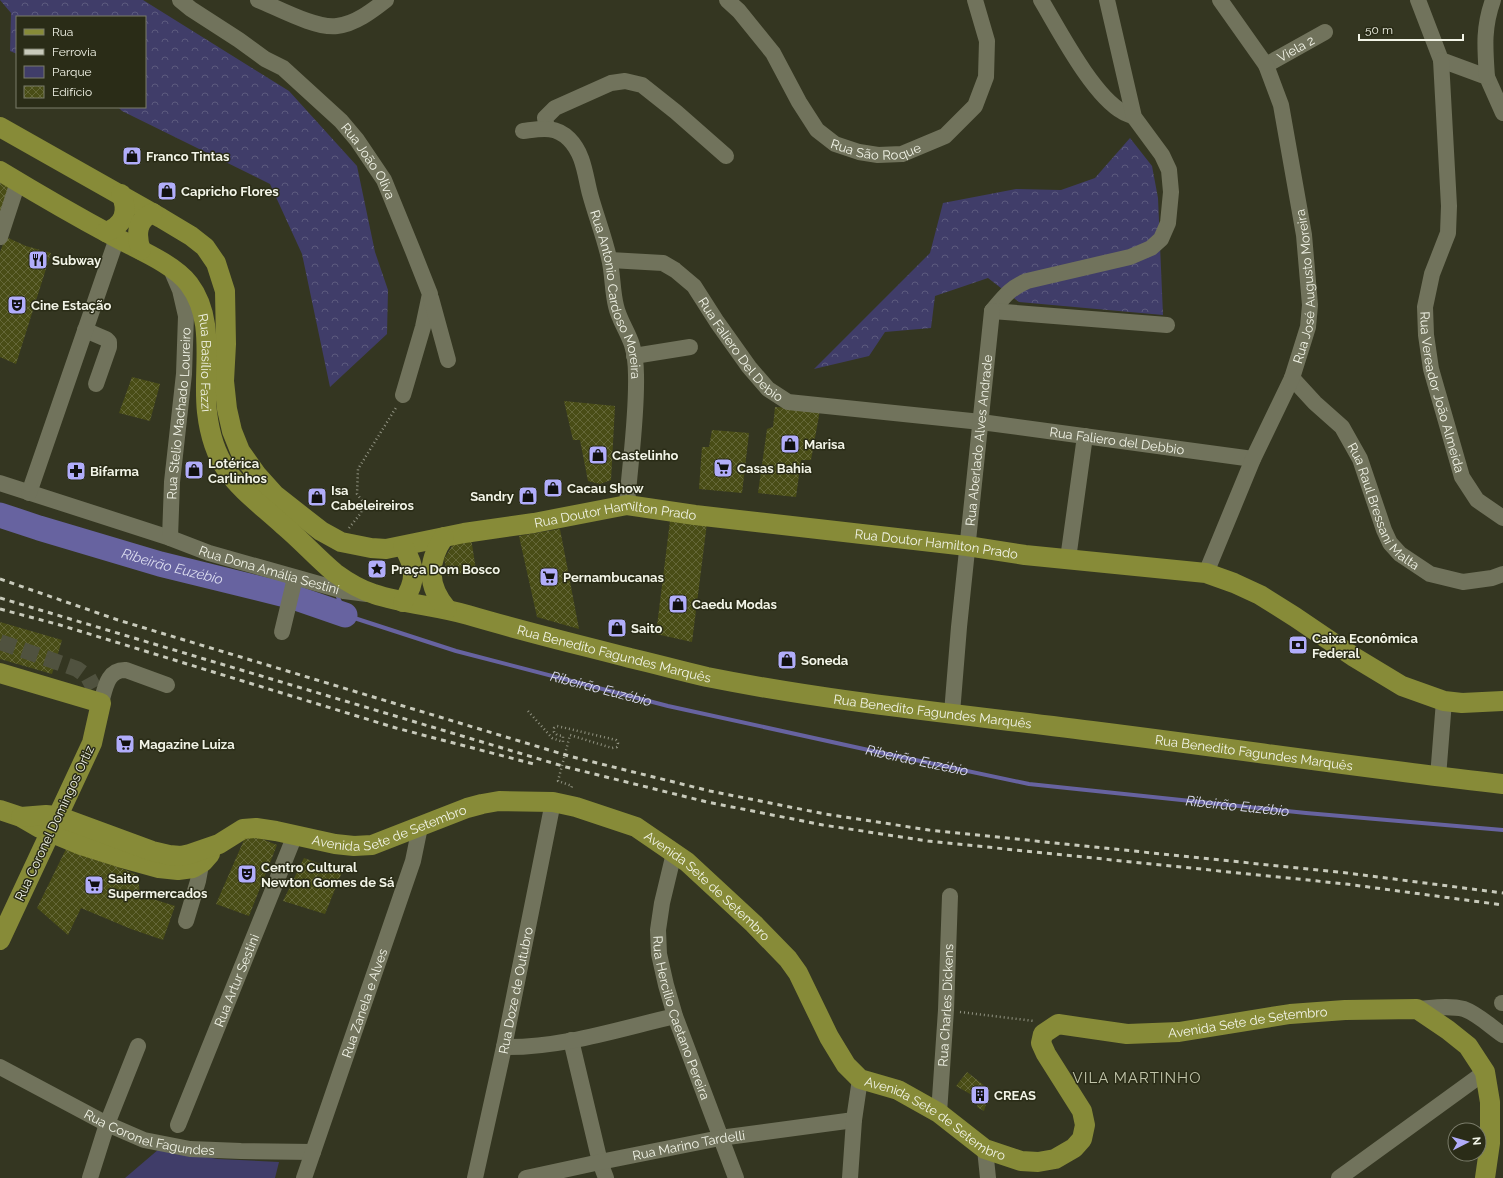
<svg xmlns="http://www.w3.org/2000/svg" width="1503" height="1178" font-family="Raleway,sans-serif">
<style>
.forest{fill:url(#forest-crowns)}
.park{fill:#403d69}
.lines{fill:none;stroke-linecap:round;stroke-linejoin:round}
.stream{stroke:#6763a0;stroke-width:4}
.river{stroke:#6763a0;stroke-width:25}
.building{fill:url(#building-cross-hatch)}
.minor-tunnel{stroke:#50523f;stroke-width:16;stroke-dasharray:16 8;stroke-linecap:butt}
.path{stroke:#929483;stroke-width:2.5;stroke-dasharray:1 3;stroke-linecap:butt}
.minor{stroke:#71735c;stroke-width:16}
.major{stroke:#878b38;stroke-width:20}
.rail{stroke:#c8cabb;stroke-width:3;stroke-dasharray:5 5;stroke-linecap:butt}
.labels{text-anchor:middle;stroke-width:3;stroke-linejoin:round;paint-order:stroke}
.street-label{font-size:13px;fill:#f2f4e7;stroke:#2a2c17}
.poi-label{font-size:13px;font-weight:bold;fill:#f2f4e7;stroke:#2a2c17;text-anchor:start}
.water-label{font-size:14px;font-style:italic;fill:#dddef0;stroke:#2a2c17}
.quarter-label{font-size:15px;letter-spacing:1px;fill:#c1c4aa;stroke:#2a2c17}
</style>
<defs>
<pattern id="forest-crowns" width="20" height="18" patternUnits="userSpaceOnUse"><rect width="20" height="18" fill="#403d69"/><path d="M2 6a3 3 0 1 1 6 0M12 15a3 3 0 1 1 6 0" fill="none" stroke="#5c5a7e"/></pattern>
<pattern id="building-cross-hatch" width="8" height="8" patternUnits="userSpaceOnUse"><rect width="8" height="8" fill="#494d16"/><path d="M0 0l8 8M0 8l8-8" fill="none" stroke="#646738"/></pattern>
</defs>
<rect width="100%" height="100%" fill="#343621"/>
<path class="forest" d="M0,0H143L289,91L357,166L375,252L388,290L387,334L330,387L302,254L270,184L122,111L118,107H145V17H17V54L10,51L11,13Z
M1130,138L1152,166L1158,198L1163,315L1019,302L988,278L935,296L931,328L885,332L869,356L814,369L930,253L943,203L1016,189L1061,190L1095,178Z"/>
<path class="park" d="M159,1149L218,1159L279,1162L275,1178H125Z"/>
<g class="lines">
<path class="stream" id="s1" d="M338,597L345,615L456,651L668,706L873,751L1029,784L1306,813L1503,830"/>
<path class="river" id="s2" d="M0,515L39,528L160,564L290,596L345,615"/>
</g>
<path class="building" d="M0,183L12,187L0,226Z
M6,237L26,246L51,253L16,364L0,357V252Z
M132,377L160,384L150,421L119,413Z
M564,401L615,406L611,480L600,484L588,481L580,440H573Z
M775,407L820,410L811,460H801L796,497L758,493L767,429L773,427Z
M712,430L749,433L742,493L699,489L702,447H709Z
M670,521L707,523L692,642L656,634Z
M560,529L579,629L537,617L519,536Z
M471,538L476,570L448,576L444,559L454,543Z
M0,622L62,640L52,674L0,659Z
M247,833L277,845L249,916L216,904Z
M67,847L138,875L140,895L175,906L163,940L131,929L81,908L68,935L37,908Z
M304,858L342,872L325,914L283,901Z
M967,1072L990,1090L984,1111L977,1107L979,1099L956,1086Z"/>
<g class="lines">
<path class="minor-tunnel" d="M0,642L77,669L88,677L94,688"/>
<path class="path" d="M349,528L361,513L363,502L357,494L358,469L397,406
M528,711L552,738L563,742V736L557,735L554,732V728L557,726L616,740L618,743L617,747L612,748L570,735L558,781L572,786L571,789
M960,1012L1034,1021"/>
<g class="minor">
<path id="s3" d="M180,0L191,9L239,40L265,59L283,68L341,121L357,140L384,180L413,251L430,294L423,327L403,395"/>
<path d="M258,0C278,8 316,29 337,26C355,24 372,11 386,0"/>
<path id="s4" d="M727,0L739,11L773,53L799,102L817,130L835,144L859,152L878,155L902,154L945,136L975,106L986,77L987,41L975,0"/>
<path d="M1041,0C1059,30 1093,96 1123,112C1126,114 1131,115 1134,117"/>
<path d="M1418,0L1441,60L1487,77L1503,113"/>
<path id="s5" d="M1441,60L1449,206L1448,233L1432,274L1425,307L1426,335L1431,369L1462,477L1477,500L1503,518"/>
<path id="s6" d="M1266,65L1325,32"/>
<path d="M1487,77C1485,48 1483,28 1493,0"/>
<path d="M547,128L545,118L555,108L611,83L625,81L642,85L676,112L726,156"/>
<path id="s7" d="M523,131C540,129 555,125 569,139C584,154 585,175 590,194C596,216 604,236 609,258C613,274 612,290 616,306C619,320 628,332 632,345C635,355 636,365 636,375C637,418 630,462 627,505"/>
<path d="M0,237L18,182"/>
<path id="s8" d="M610,260L663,263L675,270L694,286L717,322L749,367L768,389L788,402L981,422L1253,459"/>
<path d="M431,298L448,360"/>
<path d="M992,311C1004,297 1010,288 1027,281L1130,257L1151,248L1161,239L1168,223L1171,192L1169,170L1162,155L1134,117L1107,0"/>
<path d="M992,311L1167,325"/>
<path d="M85,330L106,339L109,342V347L96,384"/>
<path d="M634,356L690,347"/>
<path id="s9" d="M1292,378L1315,403L1342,427L1360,459L1384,530L1390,543L1400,554L1430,574L1463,582L1492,578L1503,574"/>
<path id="s10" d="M0,483L170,538L209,553L344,591L367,594"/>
<path d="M29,493L117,238"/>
<path id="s11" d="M170,538L172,482L184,374L186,316L180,290L171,269"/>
<path d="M1068,559L1085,436"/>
<path id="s12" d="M1206,573L1253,459L1292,378L1308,327L1310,305L1304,235L1281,105L1266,65L1220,0"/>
<path d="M282,632L295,578"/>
<path d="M101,703C105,689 107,669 126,670L167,685"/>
<path id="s13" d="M952,713L959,627L992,311"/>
<path d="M1438,777L1444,701"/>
<path id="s14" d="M674,853L662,903L658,930L659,954L666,985L675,1016L736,1178"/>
<path d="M186,921L198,881L203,854"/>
<path d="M1502,1003H1503"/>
<path d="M1417,1009C1432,1008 1449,1005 1464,1009C1478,1014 1491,1027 1503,1035"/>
<path d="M571,1040L600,1162L606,1178"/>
<path d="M504,1047C562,1048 619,1029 675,1016"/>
<path id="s15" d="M0,1067L107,1124L144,1140L190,1149L241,1151L313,1152"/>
<path id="s16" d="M939,1113L946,1010L950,896"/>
<path id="s17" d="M178,1125L295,835"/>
<path d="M985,1149L988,1178"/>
<path d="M90,1178L107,1124L138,1046"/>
<path id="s18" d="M304,1178L413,861L420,827"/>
<path id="s19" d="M475,1178L504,1047L553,802"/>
<path id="s20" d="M526,1178L600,1162L720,1138L854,1120"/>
<path d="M850,1178L854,1120L860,1079"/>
<path d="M1339,1178L1485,1072"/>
</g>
<g class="major">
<path id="s21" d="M0,127L161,218L191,236L205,247L216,263L225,291L226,344L224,381L227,409L232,431L240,451L257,475L275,495L321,531L341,542L371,548L386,549L464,533L534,523L627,505L695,515L967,546L1025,555L1206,573L1234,583L1260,595L1295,617L1354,657L1402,686L1444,701L1462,703L1503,701"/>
<path id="s22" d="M0,171C38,194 76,216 115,237C137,249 174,264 189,284C217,321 202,370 207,412C214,473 242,488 283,525C301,540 317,558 335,573C346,581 361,590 374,594C404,604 437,606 468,615C522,631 576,644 630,658C656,664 681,671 707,677C837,703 969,715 1100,732C1235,749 1369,769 1503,784"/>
<path d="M106,232C124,225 129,212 121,194"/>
<path d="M141,250C136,236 136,219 153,213"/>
<path d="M444,537C427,562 427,586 447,609"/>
<path d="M403,546C416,568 417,580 403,602"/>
<path d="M0,673L101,703L92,743L0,940"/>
<path d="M0,810L21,817L40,828L81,845L119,857L159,868L178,870L193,868L203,862L210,854"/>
<path id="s23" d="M21,817L46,815L57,816L152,851L169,855L181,856L190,854L219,844L243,829L256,828L276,831L335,844L354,846L372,845L467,808L482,804L499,801L553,802L576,807L636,827L687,862L754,924L788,959L798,973L829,1037L846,1065L860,1079L898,1090L939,1113L985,1149L1021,1161L1038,1162L1055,1159L1074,1148L1082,1139L1085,1125L1082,1111L1046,1054L1041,1043L1043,1034L1058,1024L1127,1034L1179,1032L1290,1014L1345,1010L1417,1009L1448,1030L1468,1046L1485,1072L1490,1102V1143L1485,1178"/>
</g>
<path class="rail" d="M0,579L118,620L569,756L710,791L825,814L929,830L1347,873L1503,893
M0,598L566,767L707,802L823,825L928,841L1346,884L1503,905
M0,609L60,625L396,728L534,764"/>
</g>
<defs>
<symbol id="shop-square" viewBox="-11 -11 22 22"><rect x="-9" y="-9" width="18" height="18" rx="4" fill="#b1adfa" stroke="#2a2c17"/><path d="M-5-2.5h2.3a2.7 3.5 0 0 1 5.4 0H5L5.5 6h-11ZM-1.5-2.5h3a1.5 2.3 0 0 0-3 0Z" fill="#111"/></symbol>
<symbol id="restaurant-square" viewBox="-11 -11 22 22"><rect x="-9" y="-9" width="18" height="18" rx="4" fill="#b1adfa" stroke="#2a2c17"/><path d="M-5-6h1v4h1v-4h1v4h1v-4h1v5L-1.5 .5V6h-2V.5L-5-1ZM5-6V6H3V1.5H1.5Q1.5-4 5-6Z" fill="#111"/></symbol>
<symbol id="theatre-square" viewBox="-11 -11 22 22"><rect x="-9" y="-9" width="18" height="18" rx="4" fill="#b1adfa" stroke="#2a2c17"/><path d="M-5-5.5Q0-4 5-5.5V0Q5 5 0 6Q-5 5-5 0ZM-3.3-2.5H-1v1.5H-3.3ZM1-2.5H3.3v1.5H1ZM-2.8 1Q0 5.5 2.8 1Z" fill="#111"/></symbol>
<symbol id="supermarket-square" viewBox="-11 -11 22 22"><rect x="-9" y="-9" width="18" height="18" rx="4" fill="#b1adfa" stroke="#2a2c17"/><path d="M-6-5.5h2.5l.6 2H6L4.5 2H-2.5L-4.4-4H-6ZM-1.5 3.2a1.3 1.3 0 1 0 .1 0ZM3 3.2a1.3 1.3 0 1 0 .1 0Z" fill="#111"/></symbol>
<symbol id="pharmacy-square" viewBox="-11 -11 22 22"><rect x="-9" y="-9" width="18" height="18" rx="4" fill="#b1adfa" stroke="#2a2c17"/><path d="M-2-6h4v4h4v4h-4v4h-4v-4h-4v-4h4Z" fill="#111"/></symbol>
<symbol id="sight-square" viewBox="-11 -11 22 22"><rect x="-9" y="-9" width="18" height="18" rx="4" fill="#b1adfa" stroke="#2a2c17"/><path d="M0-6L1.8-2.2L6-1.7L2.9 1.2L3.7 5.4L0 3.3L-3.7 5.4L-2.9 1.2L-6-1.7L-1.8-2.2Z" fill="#111"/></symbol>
<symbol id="bank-square" viewBox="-11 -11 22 22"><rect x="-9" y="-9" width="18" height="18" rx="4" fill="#b1adfa" stroke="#2a2c17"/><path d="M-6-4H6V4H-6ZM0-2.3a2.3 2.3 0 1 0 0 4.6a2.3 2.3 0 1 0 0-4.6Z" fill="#111"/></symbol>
<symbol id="building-square" viewBox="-11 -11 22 22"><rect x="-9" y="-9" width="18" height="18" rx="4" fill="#b1adfa" stroke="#2a2c17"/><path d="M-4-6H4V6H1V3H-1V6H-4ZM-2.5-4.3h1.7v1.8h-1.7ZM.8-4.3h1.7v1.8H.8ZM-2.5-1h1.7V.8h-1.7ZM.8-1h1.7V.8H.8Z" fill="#111"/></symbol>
</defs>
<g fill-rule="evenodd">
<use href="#shop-square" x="121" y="145" width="22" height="22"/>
<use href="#shop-square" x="156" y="180" width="22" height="22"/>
<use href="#restaurant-square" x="27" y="249" width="22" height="22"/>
<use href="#theatre-square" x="6" y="294" width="22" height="22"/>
<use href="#shop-square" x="779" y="433" width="22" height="22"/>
<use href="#shop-square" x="587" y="444" width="22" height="22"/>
<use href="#supermarket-square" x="712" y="457" width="22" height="22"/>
<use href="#shop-square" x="183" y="459" width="22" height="22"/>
<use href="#pharmacy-square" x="65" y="460" width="22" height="22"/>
<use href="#shop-square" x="542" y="477" width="22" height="22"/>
<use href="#shop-square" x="517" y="485" width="22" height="22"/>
<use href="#shop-square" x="306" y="486" width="22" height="22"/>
<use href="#sight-square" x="366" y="558" width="22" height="22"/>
<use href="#supermarket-square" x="538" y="566" width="22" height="22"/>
<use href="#shop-square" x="667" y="593" width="22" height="22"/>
<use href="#shop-square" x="606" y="617" width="22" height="22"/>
<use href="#bank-square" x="1287" y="634" width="22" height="22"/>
<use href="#shop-square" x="776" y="649" width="22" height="22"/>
<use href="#supermarket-square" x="114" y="733" width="22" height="22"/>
<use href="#theatre-square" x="236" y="863" width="22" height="22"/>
<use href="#supermarket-square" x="83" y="874" width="22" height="22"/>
<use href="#building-square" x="969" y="1084" width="22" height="22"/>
</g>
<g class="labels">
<g class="street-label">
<text dy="5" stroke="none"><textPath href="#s6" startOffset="34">Viela 2</textPath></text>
<text dy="5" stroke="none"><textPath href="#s4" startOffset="224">Rua São Roque</textPath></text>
<text dy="5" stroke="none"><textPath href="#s3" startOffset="251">Rua João Oliva</textPath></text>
<text dy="5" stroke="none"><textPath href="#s12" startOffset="307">Rua José Augusto Moreira</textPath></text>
<text dy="5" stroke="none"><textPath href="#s7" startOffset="213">Rua Antonio Cardoso Moreira</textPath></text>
<text dy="5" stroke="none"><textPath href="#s8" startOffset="171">Rua Faliero Del Debio</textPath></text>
<text dy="5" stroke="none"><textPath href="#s22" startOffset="303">Rua Basílio Fazzi</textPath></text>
<text dy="5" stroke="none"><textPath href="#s5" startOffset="338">Rua Vereador João Almeida</textPath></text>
<text dy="5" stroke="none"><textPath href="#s11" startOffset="125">Rua Stelio Machado Loureiro</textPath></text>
<text dy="5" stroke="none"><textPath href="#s13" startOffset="274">Rua Aberlado Alves Andrade</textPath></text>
<text dy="5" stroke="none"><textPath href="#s8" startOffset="574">Rua Faliero del Debbio</textPath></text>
<text dy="5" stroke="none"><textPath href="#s9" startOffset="161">Rua Raul Bressani Malta</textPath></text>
<text dy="5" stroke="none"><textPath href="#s21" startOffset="865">Rua Doutor Hamilton Prado</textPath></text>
<text dy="5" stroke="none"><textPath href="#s21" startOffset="1189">Rua Doutor Hamilton Prado</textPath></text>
<text dy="5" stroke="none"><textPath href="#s10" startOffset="283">Rua Dona Amália Sestini</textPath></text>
<text dy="5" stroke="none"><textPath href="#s22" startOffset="856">Rua Benedito Fagundes Marquês</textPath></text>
<text dy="5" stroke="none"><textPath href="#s22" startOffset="1180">Rua Benedito Fagundes Marquês</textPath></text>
<text dy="5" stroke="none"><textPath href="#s22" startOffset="1504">Rua Benedito Fagundes Marquês</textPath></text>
<text dy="5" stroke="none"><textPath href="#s23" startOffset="386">Avenida Sete de Setembro</textPath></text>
<text transform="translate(54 823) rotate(-65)" y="5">Rua Coronel Domingos Ortiz</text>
<text dy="5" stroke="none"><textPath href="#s23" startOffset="734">Avenida Sete de Setembro</textPath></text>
<text dy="5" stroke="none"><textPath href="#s17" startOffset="156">Rua Artur Sestini</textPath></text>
<text dy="5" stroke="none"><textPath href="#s19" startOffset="192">Rua Doze de Outubro</textPath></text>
<text dy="5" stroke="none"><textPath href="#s18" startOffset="185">Rua Zanela e Alves</textPath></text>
<text dy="5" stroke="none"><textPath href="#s16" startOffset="108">Rua Charles Dickens</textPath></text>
<text dy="5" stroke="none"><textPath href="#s14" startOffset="170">Rua Hercilio Caetano Pereira</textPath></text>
<text dy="5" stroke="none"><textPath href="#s23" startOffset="1562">Avenida Sete de Setembro</textPath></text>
<text dy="5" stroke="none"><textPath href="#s23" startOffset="1070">Avenida Sete de Setembro</textPath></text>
<text dy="5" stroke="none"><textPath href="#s15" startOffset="165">Rua Coronel Fagundes</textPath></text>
<text dy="5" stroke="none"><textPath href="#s20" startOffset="166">Rua Marino Tardelli</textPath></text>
</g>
<g class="poi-label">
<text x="146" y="161">Franco Tintas</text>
<text x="181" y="196">Capricho Flores</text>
<text x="52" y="265">Subway</text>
<text x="31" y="310">Cine Estação</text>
<text x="804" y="449">Marisa</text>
<text x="612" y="460">Castelinho</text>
<text x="208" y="468">Lotérica<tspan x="208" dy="15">Carlinhos</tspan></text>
<text x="737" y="473">Casas Bahia</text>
<text x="90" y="476">Bifarma</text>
<text x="567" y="493">Cacau Show</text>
<text x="331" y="495">Isa<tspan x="331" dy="15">Cabeleireiros</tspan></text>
<text x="514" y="501" text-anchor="end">Sandry</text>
<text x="391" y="574">Praça Dom Bosco</text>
<text x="563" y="582">Pernambucanas</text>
<text x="692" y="609">Caedu Modas</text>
<text x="631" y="633">Saito</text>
<text x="1312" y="643">Caixa Econômica<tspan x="1312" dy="15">Federal</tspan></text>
<text x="801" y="665">Soneda</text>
<text x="139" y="749">Magazine Luiza</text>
<text x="261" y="872">Centro Cultural<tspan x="261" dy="15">Newton Gomes de Sá</tspan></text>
<text x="108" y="883">Saito<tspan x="108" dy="15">Supermercados</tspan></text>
<text x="994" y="1100">CREAS</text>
</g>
<g class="water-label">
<text dy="5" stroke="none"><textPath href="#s2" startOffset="180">Ribeirão Euzébio</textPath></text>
<text dy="5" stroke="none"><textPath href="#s1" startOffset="286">Ribeirão Euzébio</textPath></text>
<text dy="5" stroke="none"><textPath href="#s1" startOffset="610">Ribeirão Euzébio</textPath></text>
<text dy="5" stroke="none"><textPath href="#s1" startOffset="934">Ribeirão Euzébio</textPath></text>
</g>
<g class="quarter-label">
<text x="1137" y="1083">VILA MARTINHO</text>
</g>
</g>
<rect x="16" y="16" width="130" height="92" fill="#2a2c17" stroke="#7a7c6a"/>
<rect x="24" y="29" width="20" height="6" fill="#878b38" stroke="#7a7c6a"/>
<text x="52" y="36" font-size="12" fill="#f2f4e7">Rua</text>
<rect x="24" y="49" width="20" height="6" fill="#c8cabb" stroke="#7a7c6a"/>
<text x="52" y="56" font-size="12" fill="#f2f4e7">Ferrovia</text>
<rect x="24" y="66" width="20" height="12" fill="#403d69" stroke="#7a7c6a"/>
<text x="52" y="76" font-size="12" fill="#f2f4e7">Parque</text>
<rect x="24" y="86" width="20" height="12" fill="url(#building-cross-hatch)" stroke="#7a7c6a"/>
<text x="52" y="96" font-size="12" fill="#f2f4e7">Edifício</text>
<g transform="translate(1467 1142) rotate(84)"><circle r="19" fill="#2a2c17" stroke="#7a7c6a"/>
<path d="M0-3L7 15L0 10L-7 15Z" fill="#b1adfa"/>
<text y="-6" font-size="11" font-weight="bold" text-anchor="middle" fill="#f2f4e7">N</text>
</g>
<path d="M1359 34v6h104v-6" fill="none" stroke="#f2f4e7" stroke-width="2"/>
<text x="1365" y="34" font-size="12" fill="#f2f4e7" stroke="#2a2c17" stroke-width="3" paint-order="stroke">50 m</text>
</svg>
